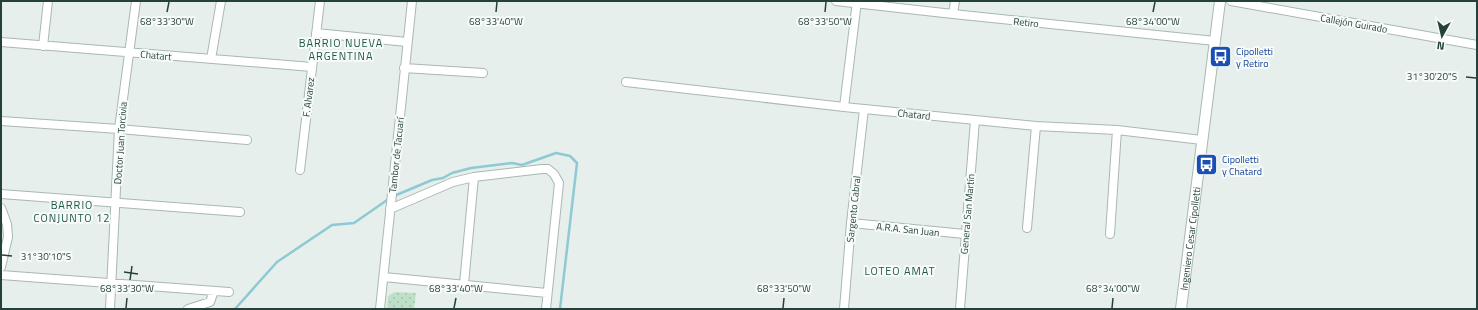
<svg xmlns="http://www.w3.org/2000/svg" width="1478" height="310" font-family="'Titillium Web',sans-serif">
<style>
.park{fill:url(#park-dots)}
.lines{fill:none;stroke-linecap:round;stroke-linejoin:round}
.stream{stroke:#8ec9d4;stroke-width:2.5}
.minor-casing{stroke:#a8b8b2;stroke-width:10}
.tertiary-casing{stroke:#a8b8b2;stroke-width:12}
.minor{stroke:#fff;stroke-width:8}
.tertiary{stroke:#fff;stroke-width:10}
.ticks{fill:none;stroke:#24423a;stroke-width:1.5}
.labels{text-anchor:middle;stroke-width:4;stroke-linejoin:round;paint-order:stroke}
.street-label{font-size:10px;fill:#24423a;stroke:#f7fbf9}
.transit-label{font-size:10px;fill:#164399;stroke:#f7fbf9;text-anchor:start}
.neighbourhood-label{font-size:11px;letter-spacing:1px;fill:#1f5548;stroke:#f7fbf9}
.ticks-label{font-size:10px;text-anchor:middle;fill:#24423a;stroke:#f7fbf9;stroke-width:4;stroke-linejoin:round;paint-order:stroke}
</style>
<defs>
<pattern id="park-dots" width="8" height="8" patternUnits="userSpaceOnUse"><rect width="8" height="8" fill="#bfe0c8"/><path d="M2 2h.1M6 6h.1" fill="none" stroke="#a4c1ad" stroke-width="1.8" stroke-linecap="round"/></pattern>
</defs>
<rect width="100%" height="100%" fill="#e6efeb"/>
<path class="park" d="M395,292L416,293L414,309H387L388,296Z"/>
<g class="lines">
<path class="stream" d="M394,196L432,180L443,178L452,173L471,168L512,163L522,165L556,153L570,156L577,163L560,309
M235,309L277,262L332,225L354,223L390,198"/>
<defs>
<path id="minor" d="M836,1L953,14L1215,41
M1231,1L1477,45
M953,14L955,1
M316,33L407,42
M1,42L312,67
M43,46L48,1
M211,59L221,1
M404,68L483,73
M626,82L844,107L1036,126L1117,130L1202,140
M844,107L857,1
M1,121L119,129L247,140
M300,170L320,1
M1,194L240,212
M1,208L7,224L8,237L1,267
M390,209L453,182L474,177L542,169H548L554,174L559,183L546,309
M851,223L965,234
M1027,228L1036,126
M1110,234L1117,130
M1,275L229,292
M384,277L547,293
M464,284L474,177
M110,309L119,129L136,1
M188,309L210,302L214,291
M380,309L412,1
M844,309L851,223L864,109
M960,309L975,120"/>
<g id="tertiary">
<path id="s1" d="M1181,309L1220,1"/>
</g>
</defs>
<use href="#minor" class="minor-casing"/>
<use href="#tertiary" class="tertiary-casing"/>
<use href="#minor" class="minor"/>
<use href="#tertiary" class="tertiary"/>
</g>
<path class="ticks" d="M167,12L169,2M496,12L497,2M825,12L826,2M1153,12L1155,2M1466,77L1476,78M2,255L12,256M124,272L138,274M130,280L132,266M126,308L127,298M454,308L456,298M783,308L784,298M1112,308L1113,298"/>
<defs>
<symbol id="bus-square" viewBox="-11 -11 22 22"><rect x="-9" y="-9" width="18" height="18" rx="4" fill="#1a4fb4" stroke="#f7fbf9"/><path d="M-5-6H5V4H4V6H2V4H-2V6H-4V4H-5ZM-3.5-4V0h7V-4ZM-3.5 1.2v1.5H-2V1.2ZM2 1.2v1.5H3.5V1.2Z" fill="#fff"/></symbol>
</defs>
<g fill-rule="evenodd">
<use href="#bus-square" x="1208" y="44" width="25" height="25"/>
<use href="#bus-square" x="1194" y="152" width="25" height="25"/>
</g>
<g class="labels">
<g class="street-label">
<text transform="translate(1026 22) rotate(6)" y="4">Retiro</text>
<text transform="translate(1354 23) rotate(10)" y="4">Callejón Guirado</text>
<text transform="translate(156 55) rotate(5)" y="4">Chatart</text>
<text transform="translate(308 97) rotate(-83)" y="4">F. Alvarez</text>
<text transform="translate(914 114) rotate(6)" y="4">Chatard</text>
<text transform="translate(120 143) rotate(-86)" y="4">Doctor Juan Torcivia</text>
<text transform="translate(396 155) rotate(-84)" y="4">Tambor de Tacuarí</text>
<text transform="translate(853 209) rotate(-84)" y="4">Sargento Cabral</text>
<text transform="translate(967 214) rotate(-85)" y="4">General San Martín</text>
<text transform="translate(908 229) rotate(6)" y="4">A.R.A. San Juan</text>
<text dy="4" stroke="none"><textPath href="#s1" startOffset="71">Ingeniero Cesar Cipolletti</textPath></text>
</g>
<g class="transit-label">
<text x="1236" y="55">Cipolletti<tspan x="1236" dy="12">y Retiro</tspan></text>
<text x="1222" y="163">Cipolletti<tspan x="1222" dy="12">y Chatard</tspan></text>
</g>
<g class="neighbourhood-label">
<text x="341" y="47">BARRIO NUEVA<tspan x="341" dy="13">ARGENTINA</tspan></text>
<text x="72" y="209">BARRIO<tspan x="72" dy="13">CONJUNTO 12</tspan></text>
<text x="900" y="275">LOTEO AMAT</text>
</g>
</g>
<g class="ticks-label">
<text x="167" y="25">68°33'30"W</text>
<text x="496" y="25">68°33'40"W</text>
<text x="825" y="25">68°33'50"W</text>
<text x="1153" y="25">68°34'00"W</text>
<text x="1432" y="80">31°30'20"S</text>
<text x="46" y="260">31°30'10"S</text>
<text x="127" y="292">68°33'30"W</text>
<text x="456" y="292">68°33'40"W</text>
<text x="784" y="292">68°33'50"W</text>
<text x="1113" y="292">68°34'00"W</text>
</g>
<rect width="1478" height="310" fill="none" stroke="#24423a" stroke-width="4"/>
<g transform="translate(1442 36) rotate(188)" stroke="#f7fbf9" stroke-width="3" paint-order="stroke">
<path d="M0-3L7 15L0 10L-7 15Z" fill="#24423a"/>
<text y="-6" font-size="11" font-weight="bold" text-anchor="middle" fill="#24423a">N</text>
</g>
</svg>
